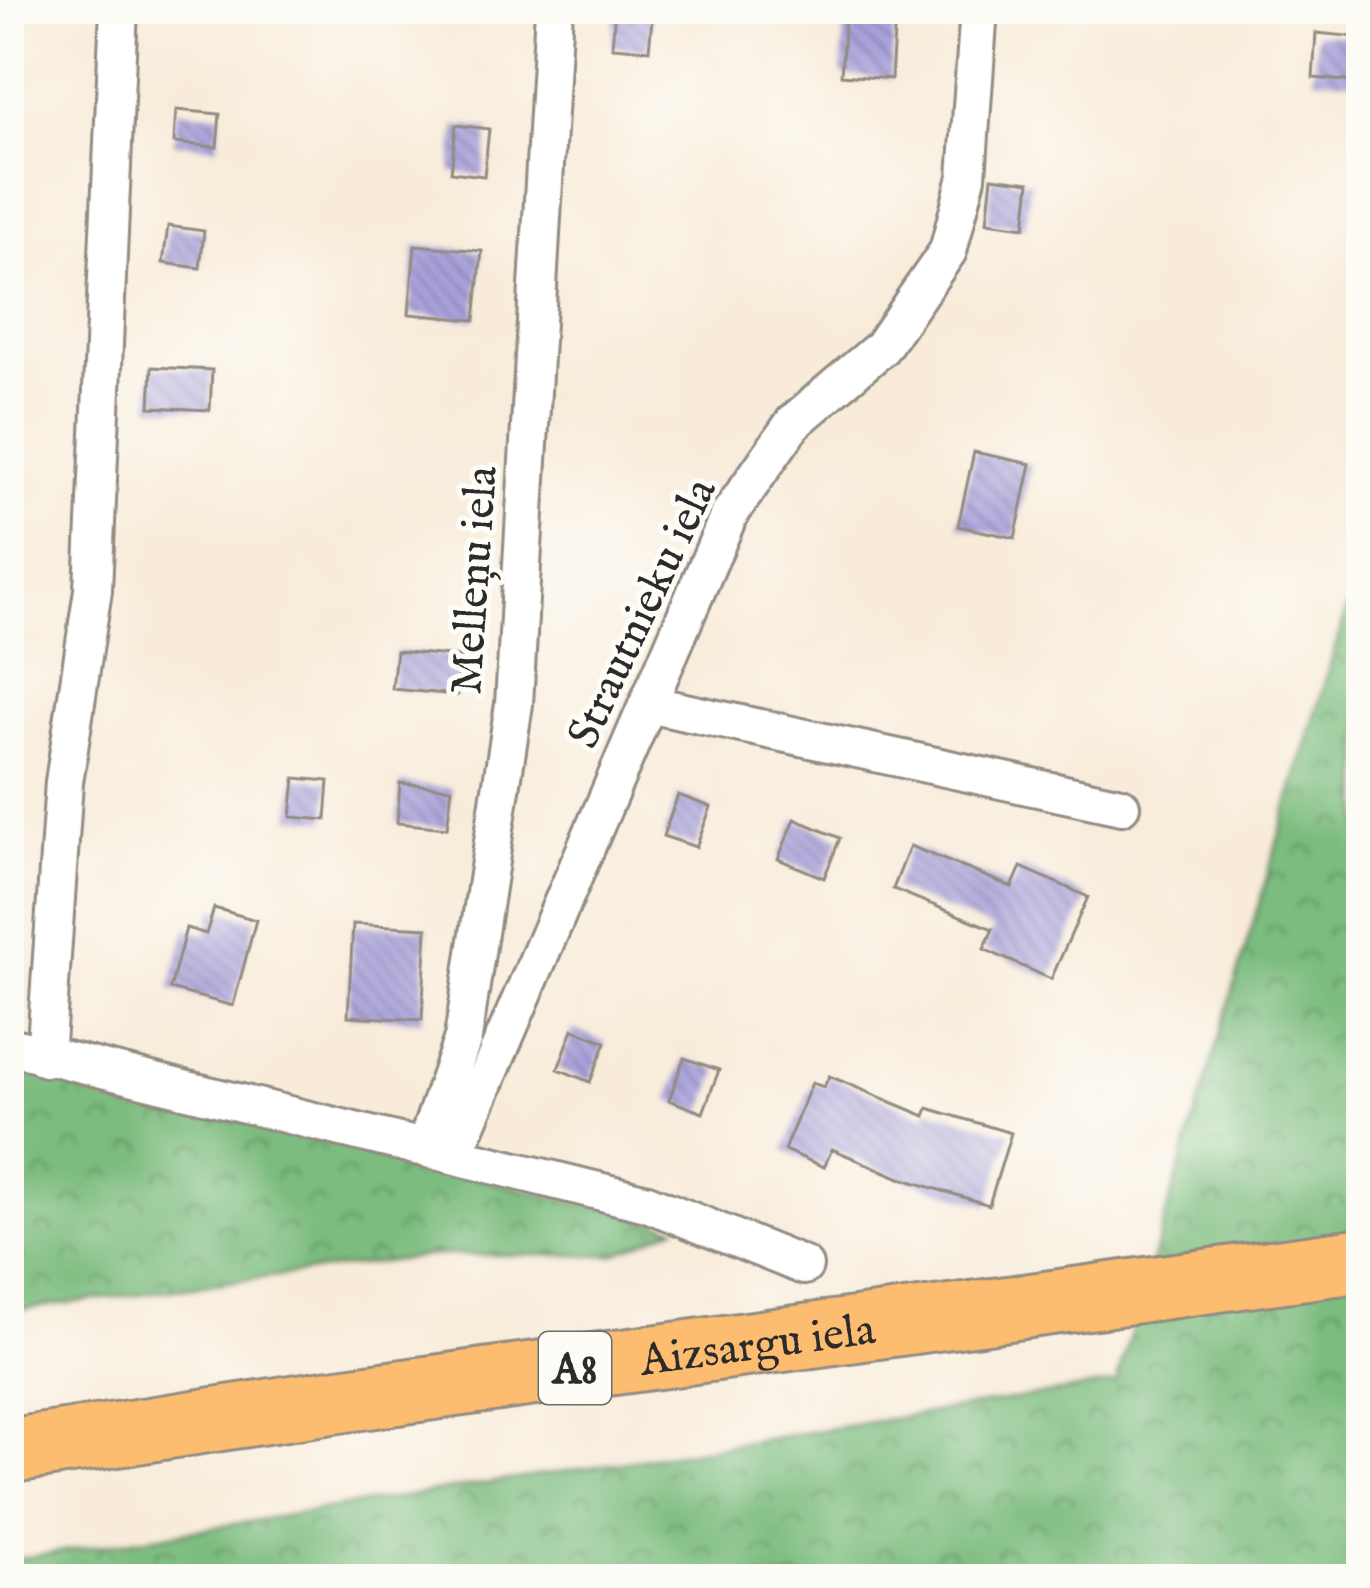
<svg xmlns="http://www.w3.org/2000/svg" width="1370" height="1588" font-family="'IM FELL English',serif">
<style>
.forest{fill:url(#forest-crowns);stroke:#547454;stroke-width:3}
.building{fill:url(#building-back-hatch)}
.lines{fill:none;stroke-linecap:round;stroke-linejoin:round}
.street-casing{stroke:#928b82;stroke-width:42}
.highway-casing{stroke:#928b82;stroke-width:69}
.street{stroke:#fff;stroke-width:36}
.highway{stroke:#fcbd6f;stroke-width:63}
.labels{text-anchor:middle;stroke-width:10;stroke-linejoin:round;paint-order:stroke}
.shield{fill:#fdfcf7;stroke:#6a6a68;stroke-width:3}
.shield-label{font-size:42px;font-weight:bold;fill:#2b2b2b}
.street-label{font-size:45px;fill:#2b2b2b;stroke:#fdfcf7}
</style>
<defs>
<pattern id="forest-crowns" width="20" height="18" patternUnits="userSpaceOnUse" patternTransform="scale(3)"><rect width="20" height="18" fill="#7cbc7e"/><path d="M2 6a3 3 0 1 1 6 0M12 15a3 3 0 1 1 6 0" fill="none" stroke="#669967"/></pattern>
<pattern id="building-back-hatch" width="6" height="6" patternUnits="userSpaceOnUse" patternTransform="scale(3)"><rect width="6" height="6" fill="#a9a1da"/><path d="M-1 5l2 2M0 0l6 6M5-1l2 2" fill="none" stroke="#8a83b1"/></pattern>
</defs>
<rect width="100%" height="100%" fill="#fdfcf7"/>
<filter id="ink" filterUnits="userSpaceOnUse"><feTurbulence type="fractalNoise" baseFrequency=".00833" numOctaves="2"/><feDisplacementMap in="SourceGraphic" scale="24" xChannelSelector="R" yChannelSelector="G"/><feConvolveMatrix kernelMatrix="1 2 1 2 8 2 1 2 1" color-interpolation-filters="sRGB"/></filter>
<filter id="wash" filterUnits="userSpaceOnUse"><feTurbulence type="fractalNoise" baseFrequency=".004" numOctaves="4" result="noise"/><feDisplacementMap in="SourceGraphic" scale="48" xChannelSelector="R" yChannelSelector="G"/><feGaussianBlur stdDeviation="2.7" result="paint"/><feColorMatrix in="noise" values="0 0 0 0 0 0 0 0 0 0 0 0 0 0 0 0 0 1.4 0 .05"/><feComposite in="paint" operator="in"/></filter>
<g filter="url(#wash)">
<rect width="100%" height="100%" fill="#f8ebd9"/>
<path class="forest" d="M1361,561V1579H9V1560L1116,1383Z
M9,1062L676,1227L613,1255H436L9,1311Z"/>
<g id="blocks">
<path class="building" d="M615,9H653L649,50L612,47Z
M845,15L895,18L891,79L841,75Z
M1316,33L1359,37L1355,82L1313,78Z
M176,110L220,114L217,147L174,143Z
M456,125L489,129L484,176L451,172Z
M992,177L1030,182L1025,227L987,222Z
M168,226L204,231L200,268L163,263Z
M415,245L482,251L475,320L409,314Z
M152,367L212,370L210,410L150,407Z
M974,452L1031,464L1015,538L958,526Z
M396,651L461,657L457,695L392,689Z
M295,778L329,781L326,820L291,817Z
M400,783L452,788L447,828L397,823Z
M678,795L711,807L696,847L663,836Z
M795,819L840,838L824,878L778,859Z
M910,846L1012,887L1021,867L1088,897L1051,979L984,949L993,929L893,889Z
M214,908L256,920L233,1006L170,989L186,928L206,934Z
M353,924L427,928L422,1020L348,1016Z
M573,1029L606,1042L590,1082L558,1069Z
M684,1058L719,1070L703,1113L669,1100Z
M829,1076L925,1116L928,1108L1011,1133L989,1205L900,1178L832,1149L824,1167L784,1150L812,1083L824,1087Z"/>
</g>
</g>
<g filter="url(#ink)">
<use href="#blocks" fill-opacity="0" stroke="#928b82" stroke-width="3"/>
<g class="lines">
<defs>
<path id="street" d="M648,704L1121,806
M9,1046L647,1203L804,1266
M45,1058L64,782L93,590L119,9
M425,1147L463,1038L514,704L554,9
M454,1155L729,515L794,422L881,348L948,251L967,177L979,9"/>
<g id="highway">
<path id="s1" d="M9,1451L328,1402L1361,1260"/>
</g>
</defs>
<use href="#street" class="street-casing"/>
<use href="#highway" class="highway-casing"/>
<use href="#street" class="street"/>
<use href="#highway" class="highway"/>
</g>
</g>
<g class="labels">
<rect class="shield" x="539" y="1332" width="72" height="72" rx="9"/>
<g class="shield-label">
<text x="575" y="1383">A8</text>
</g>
<g class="street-label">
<text transform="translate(472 580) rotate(-86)" y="16">Melleņu iela</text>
<text transform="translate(640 612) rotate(-65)" y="16">Strautnieku iela</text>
<text dy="16" stroke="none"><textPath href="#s1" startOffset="756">Aizsargu iela</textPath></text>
</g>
</g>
<rect width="1370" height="1588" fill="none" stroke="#fdfcf7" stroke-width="48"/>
</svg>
